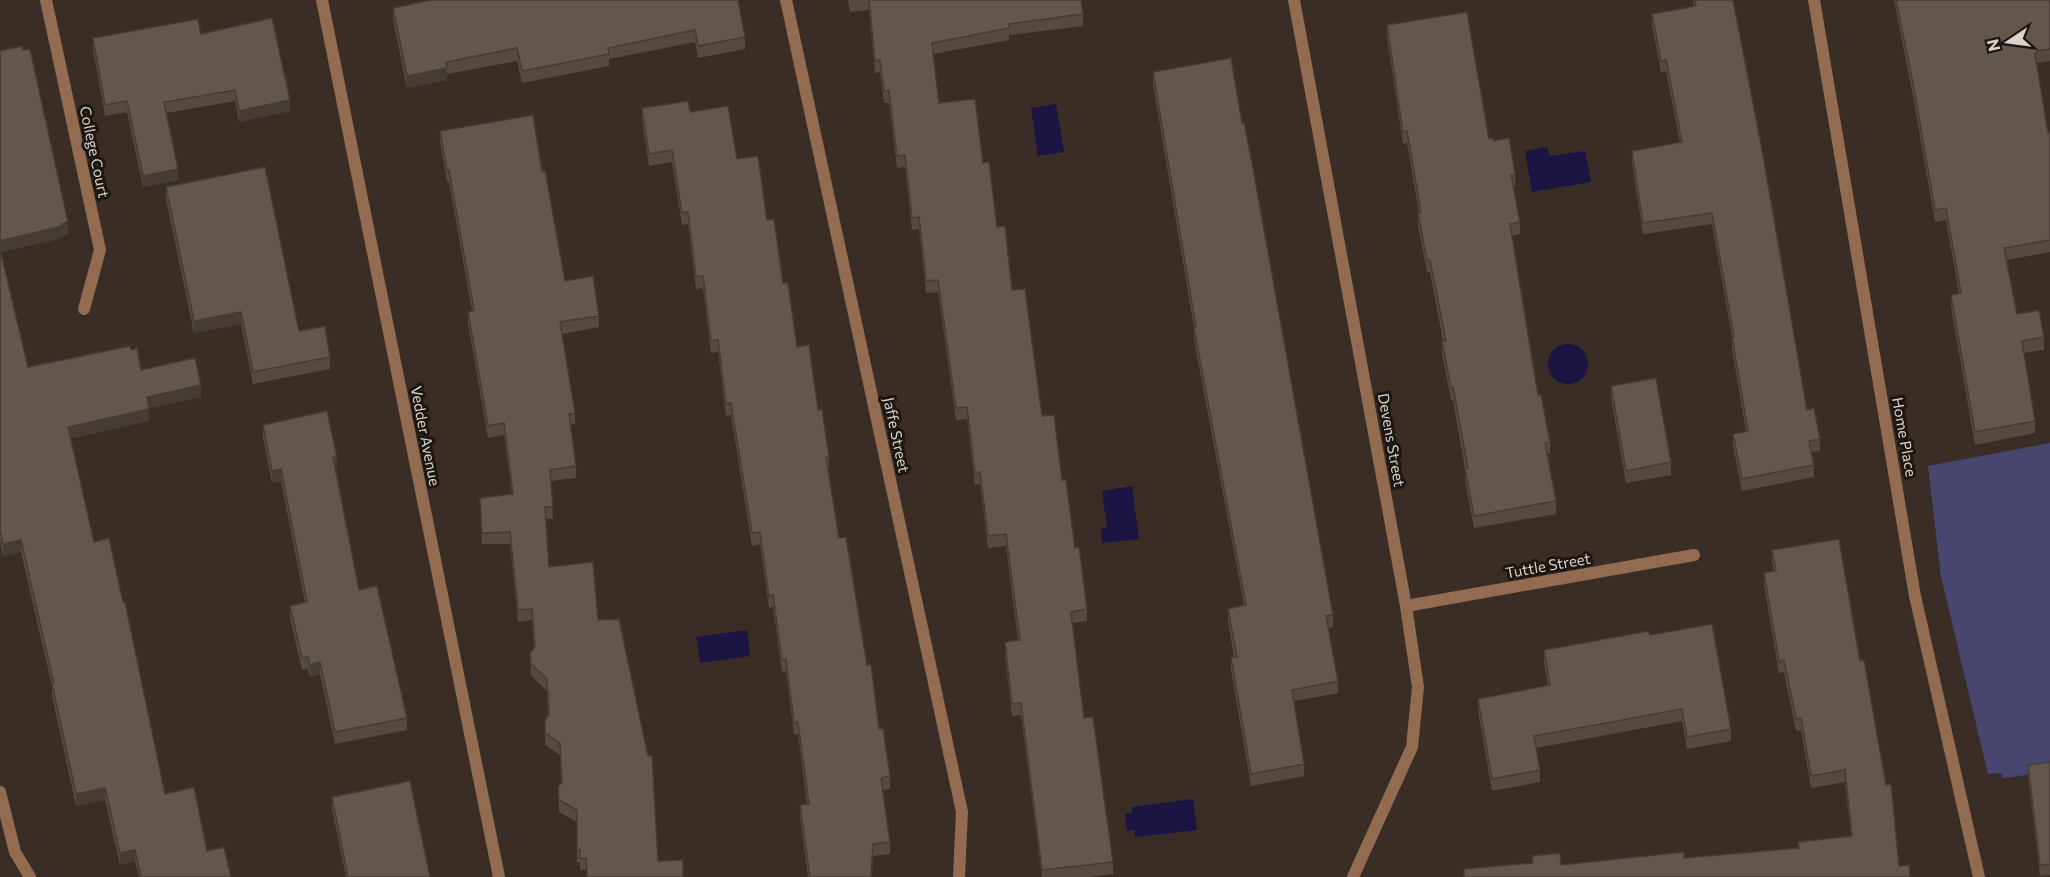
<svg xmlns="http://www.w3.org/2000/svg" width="2050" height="877" font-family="Commissioner,sans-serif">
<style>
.green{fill:#48466e}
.water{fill:#1c1442}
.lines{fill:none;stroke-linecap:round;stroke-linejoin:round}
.street{stroke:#936b51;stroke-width:12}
.wall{fill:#554a42}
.shaded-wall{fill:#453c36}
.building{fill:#63564d;stroke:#453c36;stroke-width:1.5}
.labels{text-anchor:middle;stroke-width:6;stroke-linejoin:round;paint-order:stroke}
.street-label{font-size:15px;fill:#dad2cd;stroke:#1c1713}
</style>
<rect width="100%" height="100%" fill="#392d26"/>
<path class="green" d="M2050,443V772L2003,778L2001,773L1988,774L1941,577L1928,466Z"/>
<path class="water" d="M1056,104L1064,152L1038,156L1031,108Z
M1547,147L1550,156L1585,151L1591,182L1532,192L1525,151Z
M1548 364a20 20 0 1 1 40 0a20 20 0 1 1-40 0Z
M1132,486L1139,539L1102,543L1101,529L1107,528L1102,491Z
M747,630L750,656L700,663L696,637Z
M1193,799L1197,830L1135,837L1134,830L1127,831L1125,814L1132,813V807Z"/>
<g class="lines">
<path class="street" d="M46,0L100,250L84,309
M322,0L499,877
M786,0L962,812L959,877
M1294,0L1406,606L1418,687L1412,747L1353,877
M1814,0L1915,596L1979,877
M1406,606L1694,555
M0,792L15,852L30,877"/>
</g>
<path class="wall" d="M738,0L745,37V49L698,58L695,42L609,59V66L522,83L517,61L447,74V80L407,88L393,20V8Z
M848,0H1081L1083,14V26L1009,35V40L933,54L939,103L983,163L997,227L1042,416L1062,480L1087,609V621L1072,623L1084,718L1113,862V874L1088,877H1042L1021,715L1012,716L1005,654V642L1018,640L1006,546L988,548L980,484L975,485L967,419L956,420L938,292L926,293L919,229L912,230L905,167L897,168L889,103H884L880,72L875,73L869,10L850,12Z
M1693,0H1733L1807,410L1820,439V451L1811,452L1814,465V477L1742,491L1733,446V434L1746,432L1732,349V337L1712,224L1643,234L1632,163V151L1680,143L1666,71L1661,72L1652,25V14L1694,6Z
M1894,0H2050V61L2037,63V66L2048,133L2050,132V252L2007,260L2017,314L2044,337V350L2024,353L2035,421V433L1975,445L1951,307V295L1959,294L1946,220L1935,222L1913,96Z
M1387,25L1489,139L1494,141L1515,174V186H1513L1520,222V234L1512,236L1538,395L1550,442V454H1548L1556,501V514L1474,528L1465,481V469L1453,400H1451L1442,353V341H1443L1430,272H1427L1418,225V213H1419L1407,143L1403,144L1387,37Z
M201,34L290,111L239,122L235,101L166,113L178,180L143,187L127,112L105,116L93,49V38Z
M0,51L68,234L62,236V238L1,252L28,367L131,350L141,370L201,397L149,408V421L71,438L94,542L165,794L207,851L231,877H139L135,861L120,865L105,800L76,806L52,696V686L21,552L3,556L0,541Z
M1153,72L1242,123L1333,615V627L1328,628L1338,681V693L1294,701L1304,764V776L1251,786L1231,670V657H1234L1228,621V609L1244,605L1194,340V328L1153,84Z
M642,108L690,112L737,159L767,220L783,283L797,347L818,410L829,457V469H828L839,538L890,776V789L883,790L890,842V854L873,856L872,877H808L800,817V805L807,804L798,734L794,735L786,671L782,672L773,607L769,608L760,544L752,546L731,415L726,416L718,352L711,353L703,288L696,289L688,224L682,225L672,162L649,166L642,120Z
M440,131L542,171L565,281L599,316V327L562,334L575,413V424L570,425L576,466V478L551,481L553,519H546L549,567L593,562L586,870H580V862H577V822L559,812L558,787L561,782L560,755L545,745V721L548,715L547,691L531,676L530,653L534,648L532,620L518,622L510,544H482L480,498L512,494L504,435L488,438L468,323V312L472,311L449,182H447L440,142Z
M166,187L299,331L330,357V369L253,384L241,324L194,333L166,199Z
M1611,386L1671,462V475L1626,483L1611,398Z
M263,425L337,469H336L359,590L407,718V730L335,744L320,674L310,677L308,669L302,670L290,618V606L305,603L281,481L272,483L263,437Z
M1772,550L1860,661L1899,866L1464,877L1532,863V856L1561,865L1684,858L1798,848V842L1851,836L1845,782L1811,788L1801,730L1796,731L1784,672L1779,673L1764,585V573L1774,572L1772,562Z
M1650,635L1731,729V741L1687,749L1682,721L1536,748L1540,770V782L1492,791L1478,711V699L1548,686L1544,663V650Z
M2050,762V875L2040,876L2028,776V765Z
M332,797L430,877H346L332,809Z"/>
<path class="shaded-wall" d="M447,68V80L407,88V76Z
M290,100V111L239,122V111Z
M178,169V180L143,187V176Z
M68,222V234L62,236V238L0,252V241Z
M241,312V324L194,333V321Z
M201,385V397L147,408V397Z
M149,409V421L68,438V427Z
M333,457H337V469L333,470Z
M281,469V481L272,483V471Z
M21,540V552L3,556V544Z
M320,662V674L310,677V665Z
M105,788V800L76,806V794Z
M135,850V861L120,865V853Z"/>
<path class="building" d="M431,0H738L745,37L698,46L695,30L608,48L609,54L522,71L517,48L446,62L447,68L407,76L393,8Z
M869,0H1081L1083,14L1009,24V28L932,43L939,103L975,99L983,163L989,162L997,227L1005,226L1012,290L1025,289L1042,416L1054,415L1062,480H1066L1075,548L1079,547L1087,609L1071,612L1084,718L1093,717L1113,862L1042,870L1021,703L1012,704L1005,642L1020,640L1006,534L988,536L980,472L975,473L967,407L956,408L938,280L926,281L919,217L912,218L905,155L897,156L889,91H884L880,60L875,61Z
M1695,0H1733L1763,155L1807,410L1814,408L1820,439L1809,441L1814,465L1742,479L1733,434L1748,431L1732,337H1734L1712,213L1643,223L1632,151L1682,142L1666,60L1661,61L1652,14L1696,6Z
M1896,0H2050V49L2037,51V53L2035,54L2048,133L2050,132V240L2004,248L2017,314L2039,310L2044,337L2022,341L2035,421L1975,432L1951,295L1961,293L1946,208L1935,210L1913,83Z
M1467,12L1489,139L1493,138L1494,141L1509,138L1515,174L1511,175L1520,222L1510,224L1538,395H1541L1550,442L1545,443L1556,501L1474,516L1465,469L1468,468L1453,387L1451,388L1442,341H1446L1430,260H1427L1418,213L1421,212L1407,131L1403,132L1387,25Z
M272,18L290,100L239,111L235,90L164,102L178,169L143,176L127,101L105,105L93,38L198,19L201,34Z
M22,46L23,50L30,49L68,222L61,224L62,226L0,241V51Z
M1231,58L1242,123L1244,122L1253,168L1333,615L1326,616L1338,681L1292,690L1304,764L1251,774L1231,657H1237L1228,609L1246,605L1194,328L1196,327L1153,72Z
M688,101L690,112L728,106L737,159L758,156L767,220L774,219L783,283H788L797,347L809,345L818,410L822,409L829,457H826L839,538L846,537L867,665L871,664L879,729L883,728L890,776L881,778L890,842L873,844L871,877H810L800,805L809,804L798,722L794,723L786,659L782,660L773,595L769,596L760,532L752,533L731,403L726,404L718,340L711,341L703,276L696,277L688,212L682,213L672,150L649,154L642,108Z
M533,115L542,171L545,170L565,281L593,276L599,316L560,322L575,413L569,414L576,466L550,470L553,507H545L549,567L593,562L598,620L619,619L648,756L652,755L658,861L683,860V877H587L586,858H580V850H577V810L559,800L558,787L562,782L560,743L545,733V721L549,714L547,679L531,664L530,653L535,647L532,609L518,610L510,532L482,533L480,498L513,494L504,423L488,426L468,312L474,310L449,170L447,171L440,131Z
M265,167L299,331L325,326L330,357L253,372L241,312L194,321L166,187Z
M0,249L28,367L130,346L131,350L137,348L141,370L195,358L201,385L147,397L149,409L68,427L94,542L109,538L123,602H125L165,794L194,787L207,851L224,847L231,877H141L135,850L120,853L105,788L76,794L52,684H54L21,540L3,544L0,530Z
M1656,378L1671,462L1626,471L1611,386Z
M327,411L337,457H333L359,590L377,586L407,718L335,732L320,662L310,665L308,657L302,658L290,606L307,602L281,469L272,471L263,425Z
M1839,539L1860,661L1864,660L1886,785L1891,784L1899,866L1909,865L1910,877H1464V869L1533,863L1532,856L1560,853L1561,865L1684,852V858L1799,848L1798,842L1852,836L1845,770L1811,776L1801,718L1796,719L1784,660L1779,661L1764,573L1776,571L1772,550Z
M1712,624L1731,729L1687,737L1682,709L1534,736L1540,770L1492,779L1478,699L1550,685L1544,650L1649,631L1650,635Z
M2050,762V864L2040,865L2028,765Z
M410,781L430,877H348L332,797Z"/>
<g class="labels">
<g class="street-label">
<text transform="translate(94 152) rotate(78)" y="5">College Court</text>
<text transform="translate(896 435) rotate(78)" y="5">Jaffe Street</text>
<text transform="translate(425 436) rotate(79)" y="5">Vedder Avenue</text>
<text transform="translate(1904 437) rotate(80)" y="5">Home Place</text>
<text transform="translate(1391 440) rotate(80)" y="5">Devens Street</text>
<text transform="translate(1548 566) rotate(-10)" y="5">Tuttle Street</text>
</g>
</g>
<g transform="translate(2008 42) rotate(257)" stroke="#1c1713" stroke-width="4.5" paint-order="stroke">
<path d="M0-4.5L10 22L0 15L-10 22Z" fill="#dad2cd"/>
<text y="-9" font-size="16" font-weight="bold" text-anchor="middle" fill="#dad2cd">N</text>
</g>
</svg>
